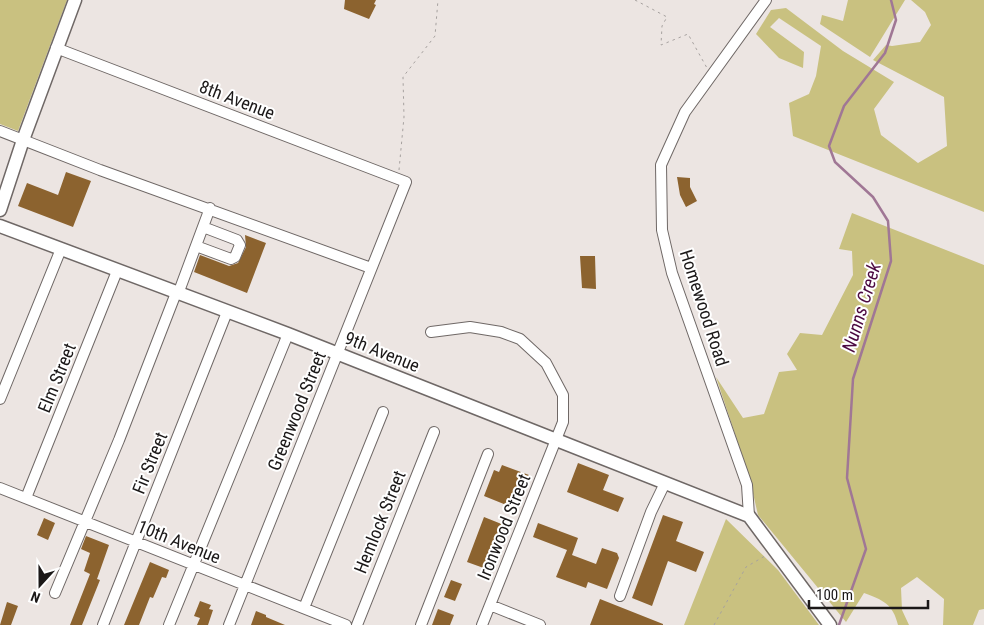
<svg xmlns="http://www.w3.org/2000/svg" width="984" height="625" font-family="'Roboto Condensed',sans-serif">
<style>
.green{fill:#c9c180}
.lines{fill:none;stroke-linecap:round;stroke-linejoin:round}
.stream{stroke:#a07795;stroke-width:2.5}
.building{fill:#8c632f}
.minor-casing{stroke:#6f6866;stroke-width:12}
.major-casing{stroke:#6f6866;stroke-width:15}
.path{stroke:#a6a19f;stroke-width:1;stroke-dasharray:2.5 4;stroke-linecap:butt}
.minor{stroke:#fff;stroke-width:10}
.major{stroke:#fff;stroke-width:12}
.labels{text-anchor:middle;stroke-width:4;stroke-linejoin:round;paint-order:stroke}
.street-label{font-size:18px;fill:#1b1818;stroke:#fff}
.water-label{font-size:19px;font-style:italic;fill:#4c0941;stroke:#fff}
</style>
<rect width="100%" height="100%" fill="#ece5e2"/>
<path class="green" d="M0,0H67L18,131L0,124Z
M848,0H905L870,57L820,24L822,15L843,21Z
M911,0H984V212L793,136L789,103L809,94L816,76L821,46L779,18L770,27L804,52L803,68L779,58L756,34L771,10L786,8L843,51L894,82L874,109L881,135L918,163L947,146L944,97L873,60L886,45L892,46L920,42L931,25L925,12Z
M852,213L984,265V609L979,610L973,625H943L944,599L917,577L901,588L902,610L909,625H898C893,604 883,600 864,593L846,622L758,515L749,476L716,377L743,418L764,414L779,372L797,370L787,354L800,333L822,335L853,275L852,251L839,249Z
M726,519L778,570L819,625H684Z"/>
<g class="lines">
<path class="stream" d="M839,625L866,549L847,478L853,379L891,261L888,221L873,197L835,162L829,146L844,106L885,53L896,20L891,0"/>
</g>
<path class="building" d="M345,0H376L374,4L376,5L369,19L344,9Z
M66,172L91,181L73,227L18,206L27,183L58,195Z
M677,177L690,178V187L697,201L686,207L680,195Z
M245,235L266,243L247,293L194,272L200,255L229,266L238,263L246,247Z
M580,256H595L596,289L582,288Z
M578,463L609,475L603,490L624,498L618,512L567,492Z
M502,465L529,475L516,509L484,496L494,470L499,472Z
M663,515L683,522L676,541L704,552L696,572L668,561L652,606L632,598Z
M484,517L509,527L492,571L467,562Z
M44,518L55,523L48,540L37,535Z
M538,523L578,538L572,555L596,564L602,548L617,553L619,558L607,589L588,582L586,588L556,577L567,550L533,537Z
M86,536L109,545L97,579L100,580L82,625H70L90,574L84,571L90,553L81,549Z
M150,562L169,570L166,578L162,577L153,598L150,597L139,625H124Z
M451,580L462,584L455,601L444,597Z
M600,599L663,624V625H590Z
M200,601L211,605L209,609L213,610L208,625H197L200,618L194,616Z
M7,602L18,606L11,625H0Z
M438,609L454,615L450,625H432Z
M256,611L266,615V617L285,625H251Z"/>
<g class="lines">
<defs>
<path id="minor" d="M56,48L406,182L229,625
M0,131L100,170L371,268
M196,246L231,259L235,257L240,245L237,240L203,227
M178,294L210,208
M431,332L470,327L501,332L520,339L546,363L563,395V422L482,625
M0,399L61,249
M0,488L346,625
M26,498L117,271
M749,516L747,485L672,273L662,230L661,165L685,112L766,0
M55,593L119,440L176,293
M620,596L651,512L665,483
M490,605L540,625
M304,608L383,412
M103,625L227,312
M169,625L288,334
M357,625L434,432
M421,625L488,454"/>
<path id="major" d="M0,210L23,140L75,0
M0,226L288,334L749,516L830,625"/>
</defs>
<use href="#minor" class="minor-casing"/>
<use href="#major" class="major-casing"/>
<path class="path" d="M635,0L667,17L662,26L661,45L688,34L707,68
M399,170L404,117L403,77L435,36L438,0
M714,625L746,567L765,556"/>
<use href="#minor" class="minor"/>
<use href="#major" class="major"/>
</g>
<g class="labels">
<g class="street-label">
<text transform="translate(237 100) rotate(21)" y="6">8th Avenue</text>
<text transform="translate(704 308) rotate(72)" y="6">Homewood Road</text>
<text transform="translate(382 352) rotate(22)" y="6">9th Avenue</text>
<text transform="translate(57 378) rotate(-68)" y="6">Elm Street</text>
<text transform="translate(297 411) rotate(-68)" y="6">Greenwood Street</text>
<text transform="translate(150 463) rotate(-68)" y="6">Fir Street</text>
<text transform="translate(380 522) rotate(-68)" y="6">Hemlock Street</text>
<text transform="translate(504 527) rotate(-68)" y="6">Ironwood Street</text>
<text transform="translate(179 542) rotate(22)" y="6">10th Avenue</text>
</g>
<g class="water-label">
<text transform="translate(861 307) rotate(-73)" y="7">Nunns Creek</text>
</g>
</g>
<g transform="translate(40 585) rotate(201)" stroke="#ffffff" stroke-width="4" paint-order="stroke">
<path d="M0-4L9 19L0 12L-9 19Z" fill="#1b1818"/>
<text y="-8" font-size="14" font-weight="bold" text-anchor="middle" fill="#1b1818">N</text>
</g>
<path d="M809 600v8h119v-8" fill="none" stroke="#1b1818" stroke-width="2.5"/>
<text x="816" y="600" font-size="15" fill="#1b1818" stroke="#ffffff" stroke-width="4" paint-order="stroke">100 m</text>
</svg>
